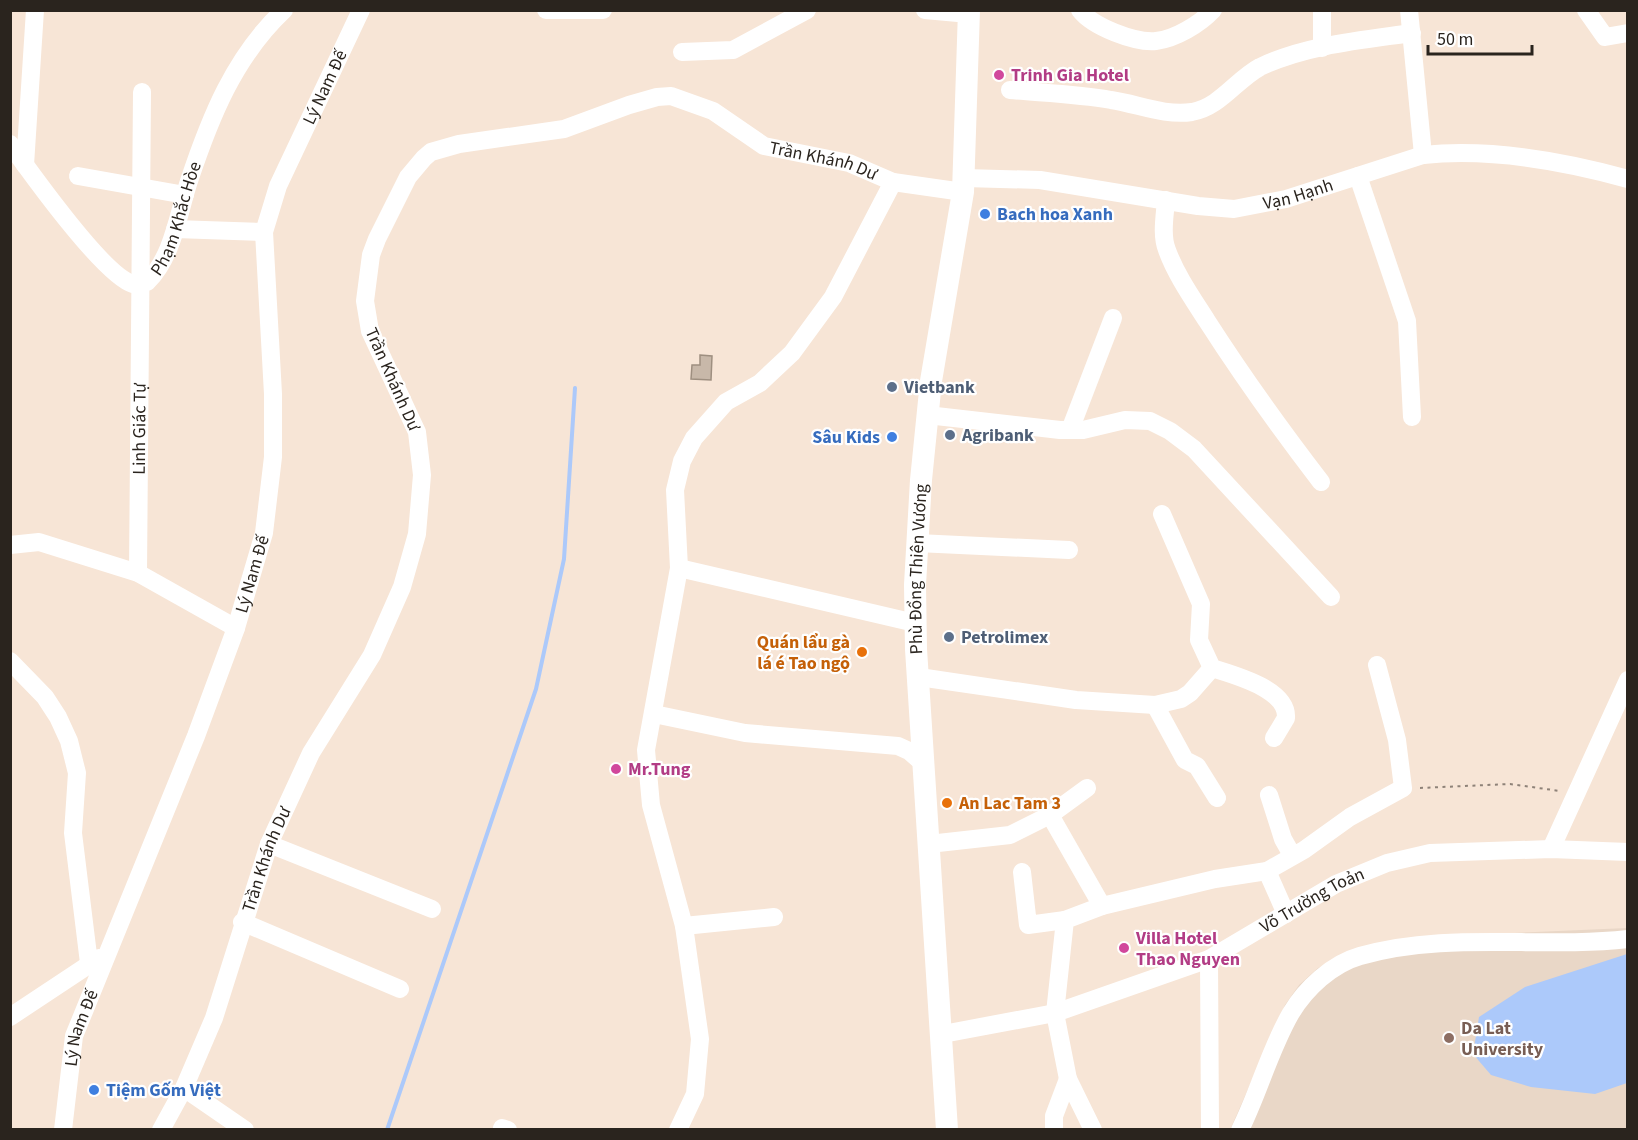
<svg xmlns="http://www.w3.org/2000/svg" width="1638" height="1140" font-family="'Source Sans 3',sans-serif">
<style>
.education{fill:#e9d7c7}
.water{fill:#acc9fa}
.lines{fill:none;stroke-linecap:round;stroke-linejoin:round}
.stream{stroke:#acc9fa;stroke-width:4}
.building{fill:#c8b8a9;stroke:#9e8f80;stroke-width:1.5}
.path{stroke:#8e8278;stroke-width:2;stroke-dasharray:3 4.5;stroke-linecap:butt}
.minor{stroke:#fff;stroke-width:18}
.major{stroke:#fff;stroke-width:22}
.hotel-dot{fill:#d1479c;stroke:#fff;stroke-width:2}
.shop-dot{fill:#3f7fe0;stroke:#fff;stroke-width:2}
.service-dot{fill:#5c6f8a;stroke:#fff;stroke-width:2}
.food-dot{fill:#e8710a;stroke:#fff;stroke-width:2}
.education-dot{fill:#8d6e63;stroke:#fff;stroke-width:2}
.labels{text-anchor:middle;stroke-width:4.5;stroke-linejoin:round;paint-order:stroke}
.hotel-label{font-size:18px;font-weight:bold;fill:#b23c85;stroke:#fff;text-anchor:start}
.street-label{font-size:18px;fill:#2a241e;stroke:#fff}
.shop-label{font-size:18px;font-weight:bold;fill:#366cbe;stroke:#fff;text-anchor:start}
.service-label{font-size:18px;font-weight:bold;fill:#4e5e75;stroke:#fff;text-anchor:start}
.food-label{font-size:18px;font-weight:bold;fill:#c56008;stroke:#fff;text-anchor:end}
.education-label{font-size:18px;font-weight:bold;fill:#785e54;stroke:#fff;text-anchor:start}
</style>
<rect width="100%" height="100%" fill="#f7e5d6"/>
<path class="education" d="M1627,928V1129L1230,1130L1285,1005L1299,985L1318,968L1359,950L1423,937Z"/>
<path class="water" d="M1627,954V1083L1595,1094L1531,1087L1491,1075L1473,1054L1479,1017L1525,987Z"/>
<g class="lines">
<path class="stream" d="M387,1130L536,689L564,559L575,388"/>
</g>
<path class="building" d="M700,355L712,356L711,380L691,379L692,365H700Z"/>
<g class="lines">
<path class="path" d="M1420,788L1510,784L1560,791"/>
<g class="minor">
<path d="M546,10H603"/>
<path d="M925,10L969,14"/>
<path d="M1080,10C1093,27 1135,43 1156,41C1175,39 1200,24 1213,10"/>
<path d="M1409,10L1423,155"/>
<path d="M1586,10L1605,37L1628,33"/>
<path d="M1322,48V10"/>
<path d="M682,52L733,50L807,10"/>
<path d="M1010,90C1044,93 1078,94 1111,100C1138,104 1164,116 1192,112C1220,107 1236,80 1260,67C1306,45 1363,40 1412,33"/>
<path id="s1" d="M10,144C30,172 104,276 133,284C138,285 142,284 147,282C173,257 178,214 189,181C210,118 234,57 284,10"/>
<path d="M25,165L35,10"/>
<path d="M78,176L185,195"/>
<path d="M1358,176L1407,321L1412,417"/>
<path id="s2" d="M964,178L1040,180L1198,206L1234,209L1286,199L1423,155C1490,148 1563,161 1628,179"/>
<path d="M1166,200C1165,215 1161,235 1167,250C1176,275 1193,299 1207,321C1243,377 1281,430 1321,482"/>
<path d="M175,229L264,232"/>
<path d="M927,415L1060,430H1083L1125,420L1150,421L1170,431L1194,449L1331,597"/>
<path d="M1070,430L1113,318"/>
<path d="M1162,514L1201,604L1199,640L1212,668C1234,675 1288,689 1286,718L1274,738"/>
<path d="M917,543L1069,550"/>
<path d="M10,545L39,542L138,573L236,628"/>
<path d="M679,568L915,623"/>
<path id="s3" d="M138,573L142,92"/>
<path d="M10,661L45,697L58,717L69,741L77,773L73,833L89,963"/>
<path d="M919,677L1076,700L1155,705L1181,699L1190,693L1212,668"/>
<path d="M1155,705L1185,760L1197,766L1217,798"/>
<path d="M654,714L745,733L898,746L909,751L924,764"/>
<path d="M1269,795L1283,839L1292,855"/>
<path d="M1050,815L1102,906"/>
<path d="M269,844L432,909"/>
<path d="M929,844L1010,835L1050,815L1087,788"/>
<path d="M1551,849L1628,680"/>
<path d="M1267,871L1286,914"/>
<path d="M1022,872L1028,925L1065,920"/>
<path d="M242,922L400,989"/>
<path d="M684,926L774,917"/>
<path d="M1209,959L1210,1130"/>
<path d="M10,1017L99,958"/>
<path id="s4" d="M943,1034L1055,1013L1209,959L1336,884L1387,863L1430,853L1551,849L1628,852"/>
<path d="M184,1088L245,1130"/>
<path d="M502,1128L508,1130"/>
<path id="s5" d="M63,1130L74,1036L196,736L236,628L264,533L273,457V394L264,232L278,186L361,10"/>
<path id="s6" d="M161,1130L184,1088L214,1018L269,844L311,753L372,655L402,587L417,534L422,475L417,432L370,331L365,301L371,255L377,239L408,177L424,158L431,152L459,144L564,129L629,105L657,97L671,96L713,111L764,146L849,163L893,182L963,192"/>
<path d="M678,1130L695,1094L700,1039L684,926L651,805L646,750L679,568L675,490L682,461L694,438L726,402L760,383L792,353L833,297L893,182"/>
<path d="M1054,1130V1116L1068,1079"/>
<path d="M1093,1130L1068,1079L1055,1013L1065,920L1102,906L1215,879L1267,871L1304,850L1350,817L1403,788L1397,740L1377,665"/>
<path d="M1240,1130C1259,1092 1270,1049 1291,1013C1306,988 1332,964 1360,956C1446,931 1539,949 1628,939"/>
</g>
<path class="major" id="s7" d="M947,1130L916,649L915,585L921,480L931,381L963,192L969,10"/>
</g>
<g class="hotel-dot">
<circle cx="999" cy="75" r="6"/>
<circle cx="616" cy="769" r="6"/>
<circle cx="1124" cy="948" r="6"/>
</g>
<g class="shop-dot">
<circle cx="985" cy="214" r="6"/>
<circle cx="892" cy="437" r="6"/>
<circle cx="94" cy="1090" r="6"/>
</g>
<g class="service-dot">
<circle cx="892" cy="387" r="6"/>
<circle cx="950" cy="435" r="6"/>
<circle cx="949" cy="637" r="6"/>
</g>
<g class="food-dot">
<circle cx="862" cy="652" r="6"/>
<circle cx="947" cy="803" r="6"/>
</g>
<circle class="education-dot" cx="1449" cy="1038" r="6"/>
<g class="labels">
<g class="hotel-label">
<text x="1011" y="81">Trinh Gia Hotel</text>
<text x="628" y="775">Mr.Tung</text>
<text x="1136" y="944">Villa Hotel<tspan x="1136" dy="21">Thao Nguyen</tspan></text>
</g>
<g class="street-label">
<text dy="6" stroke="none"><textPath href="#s5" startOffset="1092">Lý Nam Đế</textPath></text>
<text dy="6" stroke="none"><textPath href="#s6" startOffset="1478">Trần Khánh Dư</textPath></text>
<text dy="6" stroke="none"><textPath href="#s2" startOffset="338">Vạn Hạnh</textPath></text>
<text dy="6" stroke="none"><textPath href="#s1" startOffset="273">Phạm Khắc Hòe</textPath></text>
<text transform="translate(393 379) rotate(66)" y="6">Trần Khánh Dư</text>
<text dy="6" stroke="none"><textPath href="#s3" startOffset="144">Linh Giác Tự</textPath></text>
<text dy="6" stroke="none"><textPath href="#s7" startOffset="562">Phù Đổng Thiên Vương</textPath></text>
<text dy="6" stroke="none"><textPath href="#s5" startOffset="590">Lý Nam Đế</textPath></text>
<text dy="6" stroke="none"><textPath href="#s6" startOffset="291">Trần Khánh Dư</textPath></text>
<text dy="6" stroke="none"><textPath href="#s4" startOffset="396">Võ Trường Toản</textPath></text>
<text dy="6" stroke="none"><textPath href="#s5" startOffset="104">Lý Nam Đế</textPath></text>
</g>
<g class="shop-label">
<text x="997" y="220">Bach hoa Xanh</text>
<text x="880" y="443" text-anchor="end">Sâu Kids</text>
<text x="106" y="1096">Tiệm Gốm Việt</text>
</g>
<g class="service-label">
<text x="904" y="393">Vietbank</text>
<text x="962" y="441">Agribank</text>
<text x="961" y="643">Petrolimex</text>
</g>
<g class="food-label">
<text x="850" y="648">Quán lẩu gà<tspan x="850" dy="21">lá é Tao ngộ</tspan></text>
<text x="959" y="809" text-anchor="start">An Lac Tam 3</text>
</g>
<g class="education-label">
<text x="1461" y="1034">Da Lat<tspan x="1461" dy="21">University</tspan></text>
</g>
</g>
<rect width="1638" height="1140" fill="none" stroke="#2a241e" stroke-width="24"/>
<path d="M1428 45v9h104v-9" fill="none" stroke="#2a241e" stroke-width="3"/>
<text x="1437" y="45" font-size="18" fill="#2a241e" stroke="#ffffff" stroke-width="4.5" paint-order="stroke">50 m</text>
</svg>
